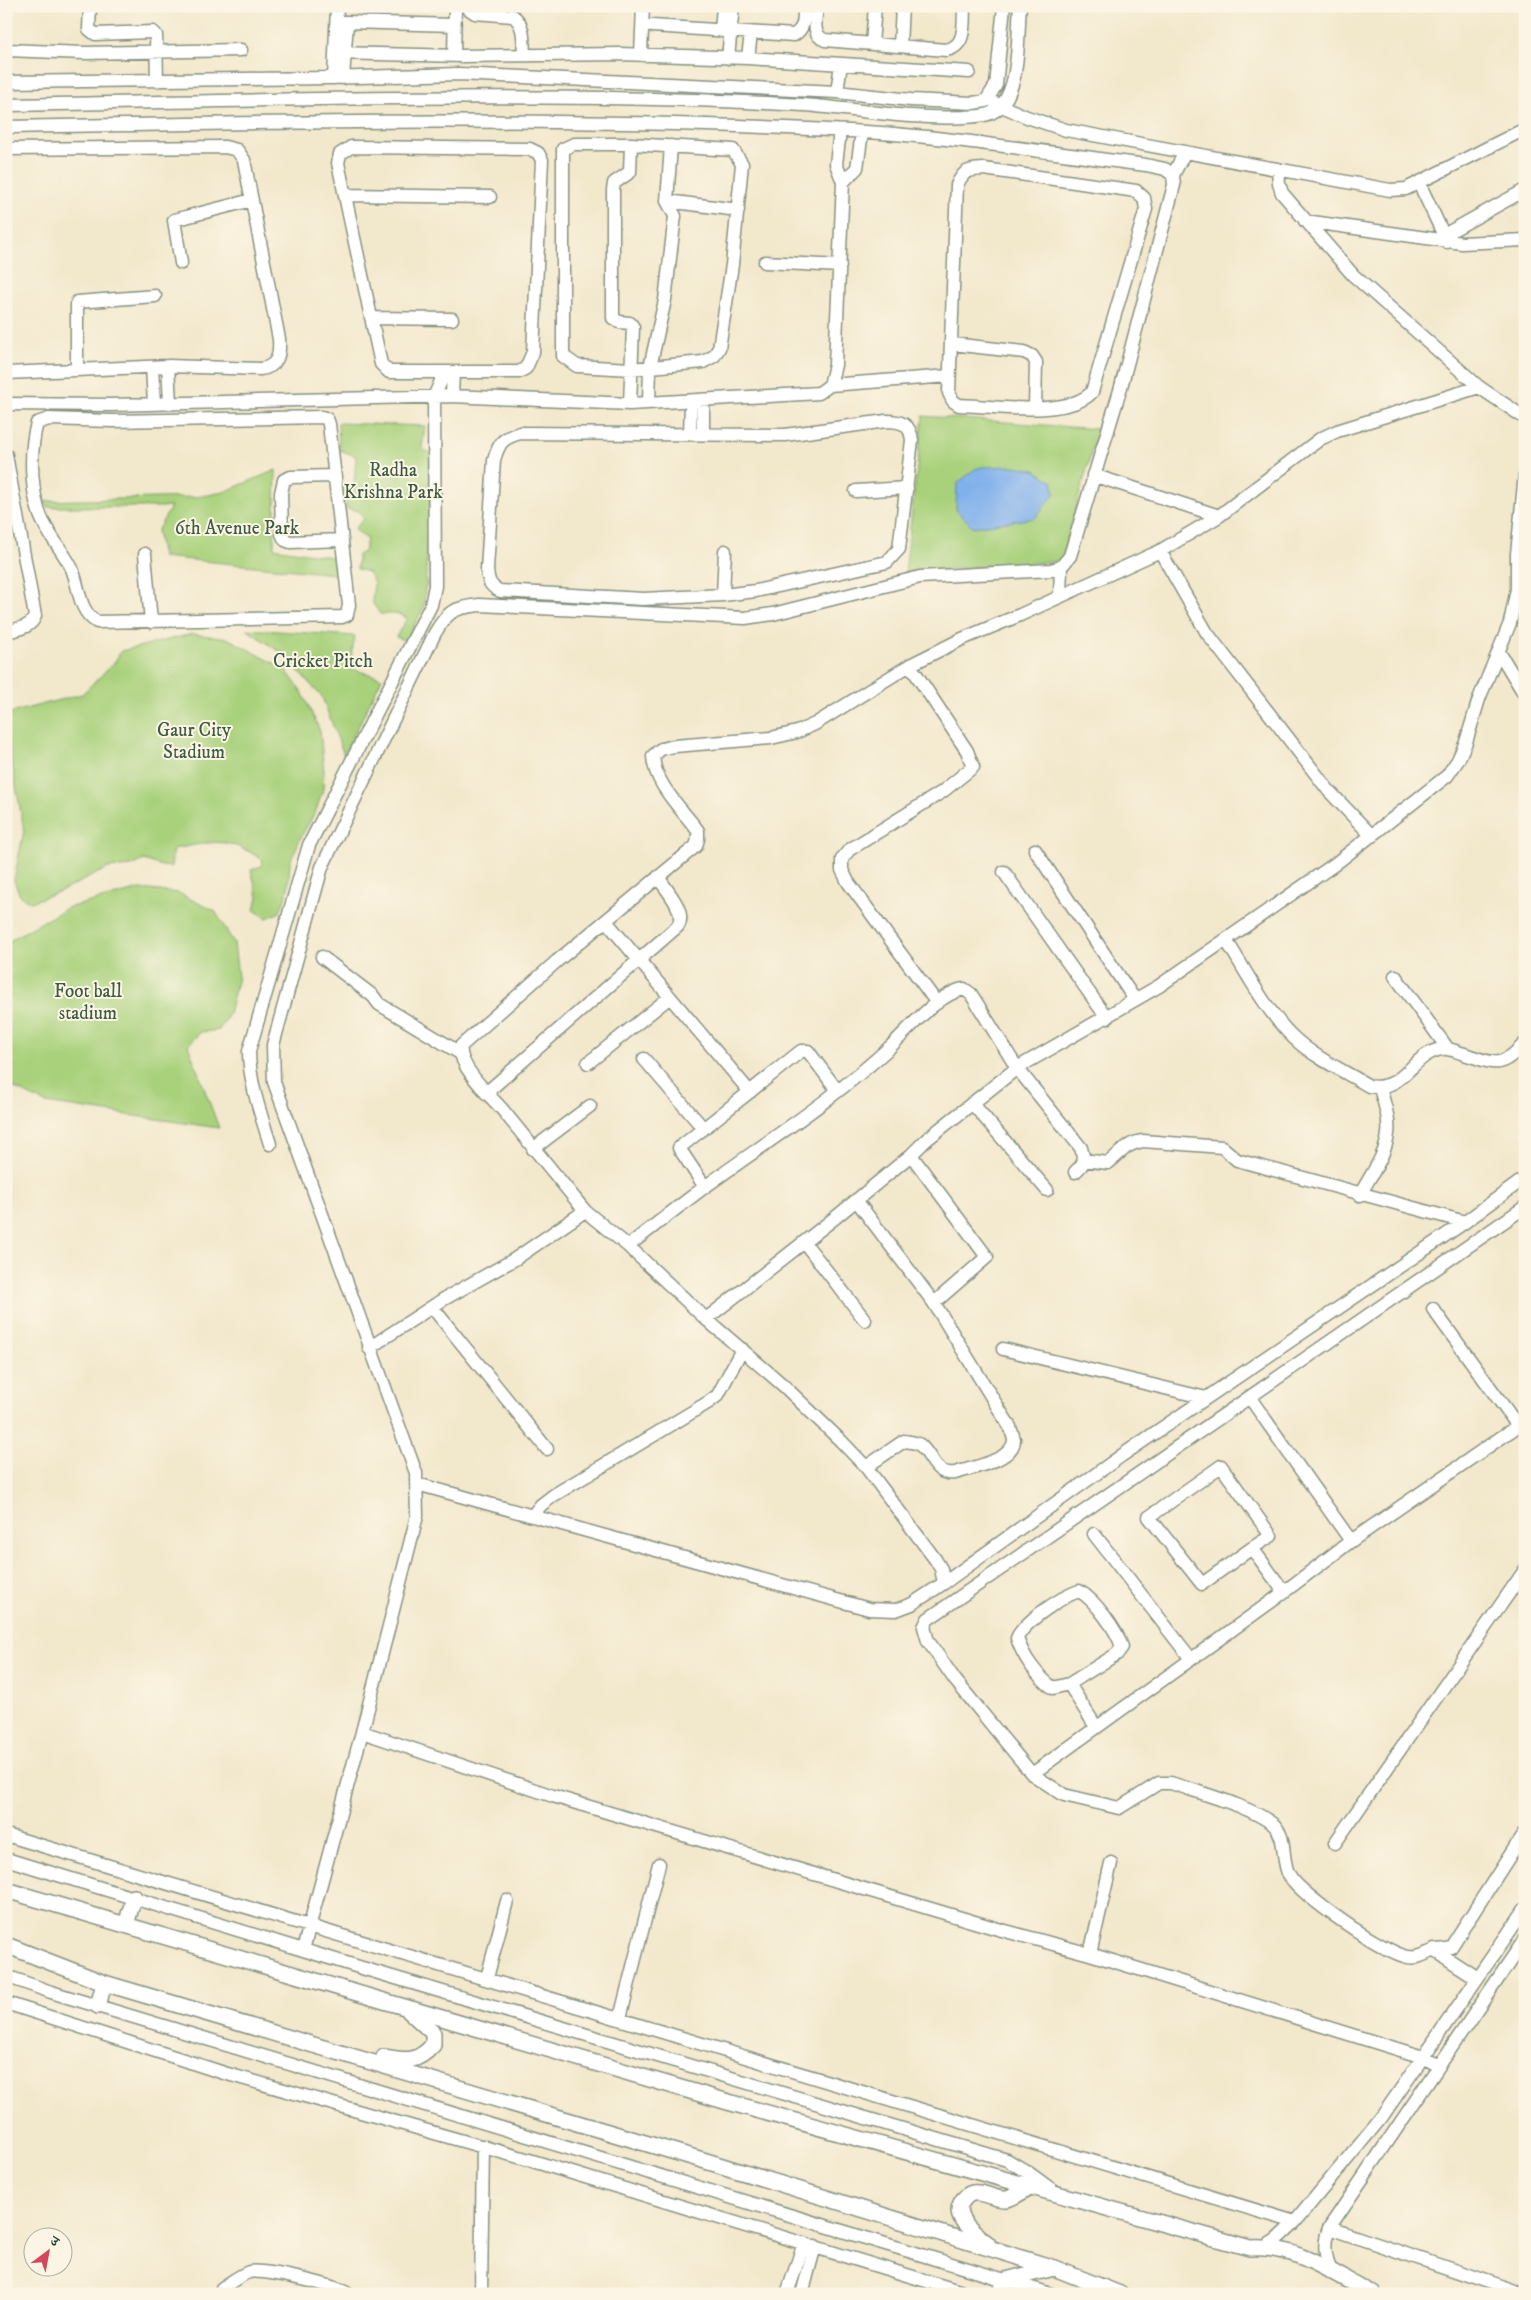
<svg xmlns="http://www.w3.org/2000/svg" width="1531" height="2300" font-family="'IM FELL DW Pica','Noto Serif Devanagari',serif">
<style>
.green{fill:#a9d17c;stroke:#648758}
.water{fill:#81b1ec;stroke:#507790}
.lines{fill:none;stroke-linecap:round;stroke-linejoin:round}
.minor-casing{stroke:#889280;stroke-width:15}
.major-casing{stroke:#889280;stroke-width:18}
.minor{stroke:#fff;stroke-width:12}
.major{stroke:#fff;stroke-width:15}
.labels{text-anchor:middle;stroke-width:4;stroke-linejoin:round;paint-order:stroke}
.park-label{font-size:19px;fill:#3b5b42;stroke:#fcf5e5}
</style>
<rect width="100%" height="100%" fill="#fcf5e5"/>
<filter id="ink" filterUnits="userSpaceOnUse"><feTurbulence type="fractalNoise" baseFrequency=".02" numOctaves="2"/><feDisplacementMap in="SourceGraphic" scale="10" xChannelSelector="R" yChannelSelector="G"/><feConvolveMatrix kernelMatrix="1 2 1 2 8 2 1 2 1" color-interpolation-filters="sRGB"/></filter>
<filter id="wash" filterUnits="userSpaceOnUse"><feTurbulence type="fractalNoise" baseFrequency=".0096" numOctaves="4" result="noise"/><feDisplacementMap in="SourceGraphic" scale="20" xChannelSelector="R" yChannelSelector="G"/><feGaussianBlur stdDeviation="1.12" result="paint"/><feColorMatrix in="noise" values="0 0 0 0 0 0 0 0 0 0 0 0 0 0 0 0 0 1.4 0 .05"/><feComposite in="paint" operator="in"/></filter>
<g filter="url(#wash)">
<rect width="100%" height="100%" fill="#f2e8cc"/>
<path class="green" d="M923,416L1098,429L1061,561L905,572Z
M338,423L425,426L422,449L433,454L424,607L406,641L396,637L407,618L398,614H380L372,602L374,583L368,572L357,569L358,555L364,552L367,539L357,532L355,528L364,519L359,511L347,509L343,489L354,488L356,456L339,450Z
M276,470L274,548L338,558L335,574L162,557L157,531L171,507H47L44,501L196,497L224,492Z
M246,629L355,636L349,668L382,678L344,755L322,697L282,653Z
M192,634L227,638L285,669L302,692L320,731L324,771L323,789L316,811L302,835L290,862L288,889L280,912L267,918L254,910L258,897L251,870L261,866L263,860C224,835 215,842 173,849L171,867L162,866L144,860L132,866L108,868L64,890L31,902L20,896L14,880L24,830L8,742L6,740V714L82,694L114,663L121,651Z
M140,889L178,893L215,911L234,943L238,977L229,1014L219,1030L201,1032L188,1045L219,1128L45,1103L6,1084V947L12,939L67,908Z"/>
<path class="water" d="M1015,466L1035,470L1052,481L1055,493L1035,518L973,527L956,510L957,484L975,469L982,467Z"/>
</g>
<g filter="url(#ink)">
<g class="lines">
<defs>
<path id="minor" d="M90,6L89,29L95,34L153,32L156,35L157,81
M470,6L469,9L475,13L513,16C525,25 523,40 524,54
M817,6C816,19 811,35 825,40L946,50C967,46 963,24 964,6
M339,22H347L343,78
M347,22L454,25
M652,26L794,35C805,28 804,19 804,6
M721,31L723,6
M872,44L875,6
M900,46L902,6
M6,50L84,53L241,50
M335,53L462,56L619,54L748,58L969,72
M641,55L643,6
M454,56L455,6
M728,58L733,6
M748,58L751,33
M334,78L337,6
M6,82L327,78L459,74L837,92L911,100L973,103L986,101L996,85L1004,6
M837,92L841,64
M995,103L1027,117L1066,130L1390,190L1406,189L1525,129
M6,105C272,101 539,90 804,105C857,109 911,120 964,117C973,116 983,117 991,113C1022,99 1017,36 1020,6
M6,127C288,122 569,116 850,131C949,136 1048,153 1146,165L1165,169L1173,175L1174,185L1121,387L1070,556L1061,567L1051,570L920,577L773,614L745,618L479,605C453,608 448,611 435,633L322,867L273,1045L274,1082L416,1473L417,1516L362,1732L303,1950
M574,144H631L733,150L742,164L732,265L719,348L714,356L703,362L631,369L577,366L563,356V149Z
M351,147L530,149L538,153L542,160L533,352L526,368L519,372H389L381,364L338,163L340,154Z
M6,149L225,147L237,150L244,160L279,339C280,355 278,367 260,369L168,366L6,373
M984,169L1136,191L1144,198L1146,209L1092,392C1069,418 992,406 959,405L953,401L949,393L957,185C964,170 968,170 984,169Z
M1278,169L1279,184L1282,193L1353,275L1479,387L1525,418
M1173,175L1185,152
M843,182L857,168L862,132
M1419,183L1447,242
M345,195L490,197
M667,201L738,210
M1305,221L1462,243L1525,240
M1447,242L1451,231L1525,190
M765,262L840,266
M181,263L174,220L252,200
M371,318L452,319
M952,344L1024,352L1032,356L1036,362L1035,408
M168,366L170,403
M152,367L154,403
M77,370V302L155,296
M830,385L949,376
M452,396L453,372
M649,403L650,367L665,300L675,216L667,201L671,146
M6,404L110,405L452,396L630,404L819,393L830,385L835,365L843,182L836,164L840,131
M630,404L633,327L630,323L619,322L613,318V190L614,183L630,172L631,144
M322,417L327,419L329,424L349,605L347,615L342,617L97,622C78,611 80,588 72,569C65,554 54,542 46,527C30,501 29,452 37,423L49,419L112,421Z
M886,421C902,421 910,424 912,440L899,549L887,562L756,591L723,595L643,599L500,591C489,586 488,580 487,569L494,460C499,443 502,438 520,433L785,435Z
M690,434L691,401
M703,434V400
M6,455L35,616C31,628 17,629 6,632
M1093,475L1219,516
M335,476L291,477L284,480L281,493L282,534L285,540L290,542L342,540
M856,491L907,488
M1160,551L1207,633L1329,791L1372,836
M145,554L151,622
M723,595L725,551
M1060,595L1061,567
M1499,652L1525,695
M910,665L967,751L973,767L942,792L849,850L842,859V870L848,882L937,1003
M1035,850L1135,1000
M1004,872L1107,1018
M606,921L750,1092
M1226,940C1246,971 1267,1013 1294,1038C1315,1058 1344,1071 1369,1086C1404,1093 1412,1053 1442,1049C1448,1048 1455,1051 1461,1053C1494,1063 1499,1071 1525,1043
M322,957L373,996L379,1004L460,1053
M1395,976L1448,1049
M644,1059L703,1128
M588,1063L670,997
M486,1093L678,926C687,911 666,890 658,877
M972,1103L1047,1190
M270,1144C261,1115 249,1082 249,1051L309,845L431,605L435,586L434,397L441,381V372
M533,1149L590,1106
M911,1155L987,1257L934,1303
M1084,1160L1108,1163C1120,1154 1126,1143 1143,1141L1222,1147L1237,1160L1465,1222
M705,1187L679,1148L801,1051H808L837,1090
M1360,1195C1370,1176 1386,1155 1388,1134C1390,1119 1384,1103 1380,1088
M856,1200L934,1303L1010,1427C1011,1431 1013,1435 1014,1439C1015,1460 971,1468 955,1473C934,1476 933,1456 920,1445C916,1442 909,1442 904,1441L866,1467
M1525,1207L928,1619L924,1627L928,1641L955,1680L1032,1774L1064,1795L1119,1808L1159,1783H1171C1200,1793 1251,1806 1274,1825C1287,1837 1281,1860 1289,1875C1301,1896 1385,1953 1408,1957C1418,1959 1424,1954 1433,1951C1439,1948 1445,1951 1451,1947L1525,1832
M804,1242L865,1320
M628,1246C654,1226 679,1206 706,1186C768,1141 834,1099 890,1047C909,1029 939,993 964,989L971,994L1017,1068L1081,1148L1084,1160L1081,1166L1075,1172
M433,1308L547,1449
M1433,1309L1518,1426
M706,1319L836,1217L911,1155L926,1140L1017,1068L1159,986L1335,864L1447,776L1458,760L1466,742L1479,699L1510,623L1517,589V554L1525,474
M369,1348L444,1299L515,1259L585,1211
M1003,1349L1206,1398
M1250,1398L1351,1541
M417,1484L869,1609L896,1610L912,1604L944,1583L1121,1456L1465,1222L1525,1178
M532,1516L541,1505L554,1495L709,1402L718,1395L742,1349
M1094,1534L1191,1659
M1252,1548L1202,1584L1149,1517L1221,1466L1271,1536L1252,1548L1284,1592
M944,1583L941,1569L935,1559L866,1467L841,1441L784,1386L706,1319L628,1246L585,1211L501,1108C488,1094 457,1065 461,1046L557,961L696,846L698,839V831C682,809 654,784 653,756L661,749L675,746L771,738L797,732L815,724L910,665L962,639L1020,615L1160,551L1219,516L1320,439L1337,431L1479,387
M1079,1591C1094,1599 1117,1630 1122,1647L1117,1654L1069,1684L1053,1688C1037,1676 1023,1657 1017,1638C1025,1621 1061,1597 1079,1591Z
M1069,1684L1096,1727
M362,1732L553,1796L998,1929L1090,1954L1423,2057L1438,2066
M1032,1774L1272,1601L1351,1541L1525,1421
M6,1835L1295,2222
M1335,1843L1525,1570
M6,1859L362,1968L1007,2160L1029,2173L1055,2192
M1434,1950L1477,1978
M1090,1954L1111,1863
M6,1976L51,1992L1051,2294
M487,1978L507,1901
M6,2003L224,2073L526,2159L969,2294
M620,2018L659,1864
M1329,2228L1524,2294
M1265,2247L1276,2240L1295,2222L1381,2118L1525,1909
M1330,2269C1325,2254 1323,2244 1329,2228L1525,1939
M222,2288C230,2283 240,2275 249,2272C263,2269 337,2285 348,2294
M481,2294L483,2146
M787,2294L804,2243
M802,2294L815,2246"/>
<path id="major" d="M6,1890L728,2102L1250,2248C1296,2244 1334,2275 1373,2294
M126,1925L134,1897
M6,1945L104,1983L709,2162L1054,2268L1120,2294
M98,2006L104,1983
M384,2057C407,2061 417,2063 433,2045V2033L409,2011
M988,2244C978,2236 952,2219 961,2203C964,2198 967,2194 973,2193C984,2191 995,2200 1007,2199C1015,2197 1023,2191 1031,2186
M998,2294L1006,2280L1054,2268"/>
</defs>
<use href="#minor" class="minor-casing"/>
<use href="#major" class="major-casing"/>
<use href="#minor" class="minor"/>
<use href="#major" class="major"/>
</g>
</g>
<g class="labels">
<g class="park-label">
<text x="393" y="476">Radha<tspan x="393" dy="22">Krishna Park</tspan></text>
<text x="237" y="534">6th Avenue Park</text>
<text x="323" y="667">Cricket Pitch</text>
<text x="194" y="736">Gaur City<tspan x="194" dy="22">Stadium</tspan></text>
<text x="88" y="997">Foot ball<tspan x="88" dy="22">stadium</tspan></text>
</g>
</g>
<rect width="1531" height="2300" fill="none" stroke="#fcf5e5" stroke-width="25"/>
<g transform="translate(48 2252) rotate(32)"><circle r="24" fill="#fcf5e5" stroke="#a4ab9e"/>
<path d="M0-4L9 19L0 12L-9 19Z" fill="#d1495b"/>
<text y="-8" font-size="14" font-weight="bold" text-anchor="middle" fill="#1f3d34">उ</text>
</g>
</svg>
